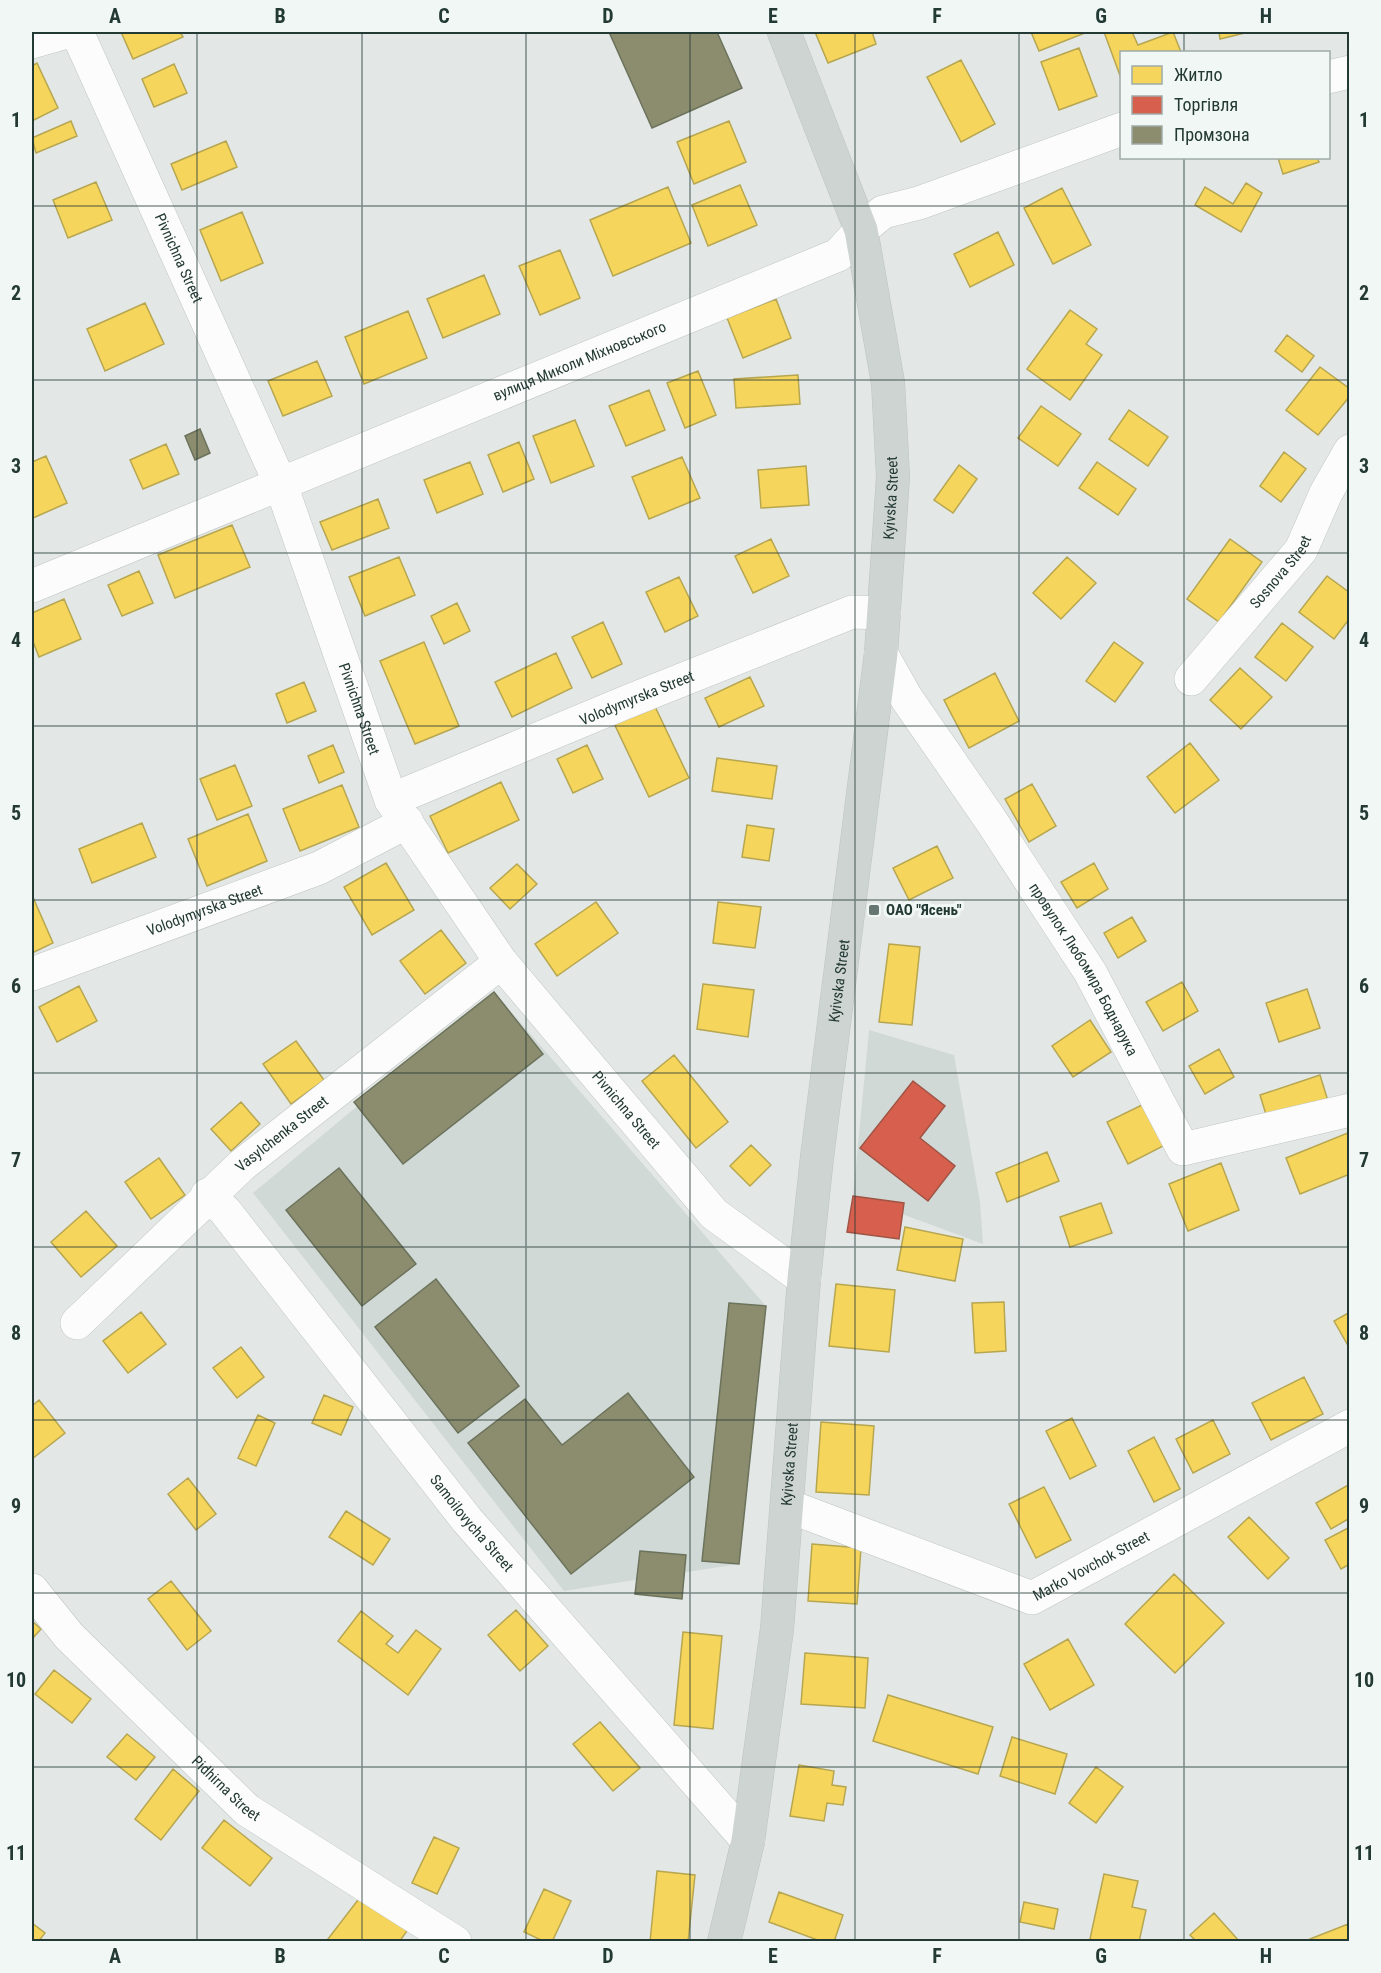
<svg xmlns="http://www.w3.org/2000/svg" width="1381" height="1973" font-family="'Roboto Condensed',sans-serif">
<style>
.built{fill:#d1d9d6}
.homes{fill:#f6d55c;stroke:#b7a650;stroke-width:1.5}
.shops{fill:#d6604d;stroke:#a05445;stroke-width:1.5}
.industry{fill:#8c8c6e;stroke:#6c735c;stroke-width:1.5}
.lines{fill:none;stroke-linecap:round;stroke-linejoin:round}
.minor-casing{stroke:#c0c5c3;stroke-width:34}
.major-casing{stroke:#bcc4c2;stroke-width:34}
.minor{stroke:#fbfcfb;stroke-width:33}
.major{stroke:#ced4d2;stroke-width:33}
.grid{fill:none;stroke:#233933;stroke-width:1.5;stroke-opacity:0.55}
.poi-dot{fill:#667672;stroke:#f1f7f4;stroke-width:2}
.labels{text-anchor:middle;stroke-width:6;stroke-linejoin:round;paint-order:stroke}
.street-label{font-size:15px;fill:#233933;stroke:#f1f7f4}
.poi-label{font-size:15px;font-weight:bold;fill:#233933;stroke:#f1f7f4;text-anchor:start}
.neatline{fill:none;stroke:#233933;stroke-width:2}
.grid-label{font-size:20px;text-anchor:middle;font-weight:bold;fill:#233933}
</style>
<rect width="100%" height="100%" fill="#e3e8e6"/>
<path class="built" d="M494,992L766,1306L739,1564L564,1591L253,1193Z
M869,1030L954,1055L980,1202L983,1244L853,1196Z"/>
<path class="homes" d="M121,32H180L183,37L133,59Z
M815,32H872L876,44L828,63Z
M1031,32H1085V33L1039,51Z
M1104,32H1132L1138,45L1173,32L1181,52H1122V81Z
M1219,32H1249L1220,39Z
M1079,48L1097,96L1059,110L1041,62Z
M961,60L995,124L961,142L927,77Z
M37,63L58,108L32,121V66Z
M174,64L187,93L154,107L142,79Z
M71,121L77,136L36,153L32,138Z
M729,121L746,162L694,184L677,142Z
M226,141L237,167L182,190L171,164Z
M1278,158H1317L1319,162L1283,174Z
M96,182L112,220L68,238L53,200Z
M1246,183L1262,193L1241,232L1195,205L1205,187L1233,204Z
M740,185L757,225L708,246L692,205Z
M668,187L691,243L613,276L590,220Z
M1062,188L1091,245L1053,264L1024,208Z
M242,212L263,263L221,281L200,230Z
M998,232L1014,265L970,287L954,254Z
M560,250L580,298L540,315L519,266Z
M484,275L500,314L443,338L427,299Z
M776,299L791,338L743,358L727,318Z
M145,303L164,344L105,371L87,329Z
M1070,310L1097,329L1086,344L1102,355L1070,400L1027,369Z
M408,311L427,358L364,384L345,337Z
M1287,335L1314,356L1302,372L1275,351Z
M317,361L332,396L283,416L268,381Z
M1320,367L1350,389V396L1318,435L1286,410Z
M698,371L716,415L685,428L667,383Z
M798,375L800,404L736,408L734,379Z
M649,390L665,430L626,446L609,406Z
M1041,406L1081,434L1058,466L1018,438Z
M1129,410L1168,437L1148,466L1109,439Z
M575,420L594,466L551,483L533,436Z
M519,442L534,479L503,492L488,455Z
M166,444L179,474L143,489L130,460Z
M1284,452L1306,469L1281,502L1260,486Z
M46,456L67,503L33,518L32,462Z
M682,457L700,498L649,519L632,477Z
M470,462L483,494L437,513L424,480Z
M1097,462L1136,489L1118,515L1079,488Z
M959,465L977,479L953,513L934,500Z
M806,466L809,505L761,508L758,470Z
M378,499L389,528L332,550L320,522Z
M232,525L250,567L175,598L158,555Z
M771,539L789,576L753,593L735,556Z
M1230,539L1262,562L1219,622L1187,599Z
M399,557L415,595L365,616L349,577Z
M1067,557L1096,583L1061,619L1033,593Z
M139,571L153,603L122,616L108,585Z
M1327,576L1350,593V618L1334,639L1299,612Z
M679,577L698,616L665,632L646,592Z
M64,599L81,639L39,657L32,639V613Z
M457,603L470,631L444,644L431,616Z
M603,622L622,664L592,678L572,637Z
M1282,623L1313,647L1286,681L1255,657Z
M424,642L459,726L415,744L380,661Z
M1114,642L1143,663L1115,702L1086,681Z
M556,653L572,688L512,717L495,682Z
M1240,668L1272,697L1241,729L1210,700Z
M995,673L1019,721L969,748L944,700Z
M750,677L764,706L719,727L705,698Z
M304,682L316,711L287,723L276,694Z
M651,698L689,778L649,797L611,717Z
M1190,743L1219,780L1175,813L1147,777Z
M333,745L344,772L319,783L308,756Z
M587,745L603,779L573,793L557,759Z
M717,758L777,766L772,799L712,791Z
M235,765L252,806L217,820L200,779Z
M501,782L519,820L448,853L430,816Z
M1032,784L1056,826L1029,842L1005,799Z
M342,785L359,827L300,851L283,809Z
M248,814L267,861L207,886L188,839Z
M142,823L156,857L92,883L79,849Z
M747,825L774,829L769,861L742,857Z
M937,846L953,878L909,900L893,868Z
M386,863L414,910L372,935L344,887Z
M1094,863L1108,889L1077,908L1061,882Z
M517,864L537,884L510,909L490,888Z
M32,895L53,943L32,953Z
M596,902L618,933L557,976L535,944Z
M718,902L761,907L755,948L713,943Z
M1132,917L1146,941L1118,958L1104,933Z
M441,930L466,963L425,994L400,961Z
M889,944L920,947L912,1025L879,1022Z
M1182,982L1198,1011L1163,1031L1146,1002Z
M703,984L754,990L748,1037L697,1029Z
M79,986L97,1021L57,1042L39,1007Z
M1307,989L1320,1028L1279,1042L1266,1003Z
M1090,1020L1111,1052L1073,1077L1052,1046Z
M296,1041L324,1080L291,1104L263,1064Z
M1219,1049L1234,1077L1205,1094L1189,1066Z
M674,1055L728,1122L696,1148L642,1081Z
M1320,1075L1328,1101L1268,1121L1260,1095Z
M241,1102L260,1124L231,1151L211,1129Z
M1146,1103L1167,1144L1128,1164L1107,1122Z
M1350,1132V1174L1300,1194L1286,1158Z
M751,1145L771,1165L750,1186L730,1166Z
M1047,1152L1059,1181L1007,1202L996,1173Z
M159,1158L185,1195L151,1219L125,1182Z
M1221,1163L1239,1210L1188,1231L1169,1184Z
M1101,1203L1112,1233L1070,1247L1060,1217Z
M86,1211L117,1246L81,1277L51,1242Z
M905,1227L963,1239L955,1281L897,1270Z
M836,1284L895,1290L889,1352L829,1346Z
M1004,1302L1006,1351L975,1353L972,1303Z
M141,1312L166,1344L128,1373L103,1341Z
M1350,1312V1349L1334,1321Z
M241,1347L264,1377L237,1398L213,1368Z
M1304,1377L1323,1414L1271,1440L1252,1403Z
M324,1395L353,1407L341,1435L312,1423Z
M39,1400L65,1433L32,1459V1406Z
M258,1415L275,1423L256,1466L238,1458Z
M1072,1418L1096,1466L1070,1479L1046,1431Z
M1213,1420L1230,1454L1193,1473L1176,1439Z
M821,1422L874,1426L869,1495L816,1492Z
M1154,1437L1180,1489L1154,1502L1128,1451Z
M188,1478L216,1514L196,1530L168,1494Z
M1350,1484V1518L1331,1529L1316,1503Z
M1044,1487L1071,1540L1036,1558L1009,1504Z
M346,1511L390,1539L373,1565L329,1537Z
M1249,1517L1289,1558L1268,1579L1228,1537Z
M1350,1527V1564L1341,1569L1325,1540Z
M812,1544L861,1548L857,1604L808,1601Z
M1174,1574L1224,1623L1175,1673L1125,1624Z
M171,1581L211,1631L187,1650L148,1599Z
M516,1610L548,1646L520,1671L488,1635Z
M361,1611L393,1636L386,1644L398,1653L416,1630L441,1649L408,1695L338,1641Z
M32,1621L41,1629L32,1639Z
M683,1632L722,1636L713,1729L674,1725Z
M1068,1639L1094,1685L1050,1710L1024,1664Z
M805,1653L868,1658L865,1708L801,1704Z
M54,1670L91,1699L72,1723L35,1694Z
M888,1695L993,1727L978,1774L873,1741Z
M600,1722L640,1768L613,1791L573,1744Z
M127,1734L155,1757L136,1780L107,1757Z
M1012,1737L1067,1754L1055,1794L1000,1776Z
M799,1765L834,1771L832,1785L846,1787L843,1805L827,1803L824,1821L790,1816Z
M1096,1767L1123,1787L1096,1823L1069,1803Z
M173,1769L199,1791L161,1840L135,1819Z
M224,1820L272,1858L250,1886L202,1848Z
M434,1837L459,1848L437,1894L412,1883Z
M657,1871L695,1875L688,1942H650Z
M1104,1874L1138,1881L1132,1907L1146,1910L1139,1942H1100L1090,1939Z
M544,1889L571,1901L552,1942H545L524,1932Z
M779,1892L843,1915L834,1942H823L769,1922Z
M361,1896L407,1931L399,1942H331L328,1939Z
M1024,1902L1058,1909L1054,1929L1020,1922Z
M1214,1913L1240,1942H1197L1190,1935Z
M32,1923L45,1933L38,1942H32Z
M1348,1924L1350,1942H1311L1310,1939Z"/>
<path class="shops" d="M913,1081L945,1106L920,1138L955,1166L928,1201L860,1148Z
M853,1196L904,1203L899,1239L847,1232Z"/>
<path class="industry" d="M609,32H717L742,88L652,128Z
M200,429L210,453L195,460L185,436Z
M494,992L543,1054L403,1164L354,1102Z
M339,1168L416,1264L362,1306L286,1210Z
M436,1279L519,1386L458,1433L375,1327Z
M729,1303L766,1306L739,1564L702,1561Z
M628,1393L694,1477L571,1574L468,1443L525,1399L562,1445Z
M640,1551L686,1555L682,1599L635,1594Z"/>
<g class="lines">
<defs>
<g id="minor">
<path id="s1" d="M77,32L281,485L391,800L501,962L714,1214L804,1279"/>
<path d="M32,42L67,32"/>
<path d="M1328,77L1350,72"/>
<path id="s2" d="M32,586L838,255L861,230L883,212L919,203L1122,129"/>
<path id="s3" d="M881,653L907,699L990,819L1090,972L1183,1149L1350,1110"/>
<path id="s4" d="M1191,679L1301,550L1326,493L1350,451"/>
<path id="s5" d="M391,800L629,701L852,612L884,613"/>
<path id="s6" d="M32,974L319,868L407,822"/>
<path id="s7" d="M207,1195L225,1211L467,1520L748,1841"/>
<path id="s8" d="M77,1323L242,1165L501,962"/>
<path id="s9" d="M788,1506L1032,1598L1350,1426"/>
<path id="s10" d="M32,1590L69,1636L247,1810L455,1942"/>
</g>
<g id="major">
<path id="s11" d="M724,1942L748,1841L777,1629L804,1279L817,1157L881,653L893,477L888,383L861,230L784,32"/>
</g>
</defs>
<use href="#minor" class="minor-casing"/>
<use href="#major" class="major-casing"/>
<use href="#minor" class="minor"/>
<use href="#major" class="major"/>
</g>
<path class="grid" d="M197,32V1942M362,32V1942M526,32V1942M690,32V1942M855,32V1942M1019,32V1942M1184,32V52M1184,158V1942M32,206H1350M32,380H1350M32,553H1350M32,726H1350M32,900H1350M32,1073H1350M32,1247H1350M32,1420H1350M32,1593H1350M32,1767H1350"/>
<rect class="poi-dot" x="868" y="904" width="12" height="12" rx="3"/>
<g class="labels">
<g class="street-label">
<text dy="5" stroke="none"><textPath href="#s1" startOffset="248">Pivnichna Street</textPath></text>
<text dy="5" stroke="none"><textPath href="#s2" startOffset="592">вулиця Миколи Міхновського</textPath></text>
<text dy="5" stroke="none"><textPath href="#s11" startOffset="1455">Kyivska Street</textPath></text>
<text dy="5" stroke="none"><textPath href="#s4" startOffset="140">Sosnova Street</textPath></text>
<text dy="5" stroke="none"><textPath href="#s5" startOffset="266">Volodymyrska Street</textPath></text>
<text dy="5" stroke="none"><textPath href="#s1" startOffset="734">Pivnichna Street</textPath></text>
<text dy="5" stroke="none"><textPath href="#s6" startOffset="184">Volodymyrska Street</textPath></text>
<text dy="5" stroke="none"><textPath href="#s3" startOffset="376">провулок Любомира Боднарука</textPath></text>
<text dy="5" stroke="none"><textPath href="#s11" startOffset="969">Kyivska Street</textPath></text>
<text dy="5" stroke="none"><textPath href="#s1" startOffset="1220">Pivnichna Street</textPath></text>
<text dy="5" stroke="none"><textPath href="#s8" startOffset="279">Vasylchenka Street</textPath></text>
<text dy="5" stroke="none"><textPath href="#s11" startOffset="483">Kyivska Street</textPath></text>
<text dy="5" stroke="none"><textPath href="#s7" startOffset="422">Samoilovycha Street</textPath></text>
<text dy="5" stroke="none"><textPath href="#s9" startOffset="328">Marko Vovchok Street</textPath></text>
<text dy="5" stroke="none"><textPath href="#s10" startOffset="278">Pidhirna Street</textPath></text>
</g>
<g class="poi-label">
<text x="886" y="915">ОАО "Ясень"</text>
</g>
</g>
<rect width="1381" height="1973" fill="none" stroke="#f1f7f4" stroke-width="66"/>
<rect x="1120" y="51" width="210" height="108" fill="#f1f7f4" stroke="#9faba7" stroke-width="1.5"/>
<rect x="1132" y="66" width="30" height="18" fill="#f6d55c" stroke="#9faba7" stroke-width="1.5"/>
<text x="1174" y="81" font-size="18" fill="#233933">Житло</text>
<rect x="1132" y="96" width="30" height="18" fill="#d6604d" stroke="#9faba7" stroke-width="1.5"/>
<text x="1174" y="111" font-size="18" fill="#233933">Торгівля</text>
<rect x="1132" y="126" width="30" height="18" fill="#8c8c6e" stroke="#9faba7" stroke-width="1.5"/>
<text x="1174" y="141" font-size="18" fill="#233933">Промзона</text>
<rect x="33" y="33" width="1315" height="1907" class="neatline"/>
<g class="grid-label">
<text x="115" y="23">A</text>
<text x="280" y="23">B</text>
<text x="444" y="23">C</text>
<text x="608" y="23">D</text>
<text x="773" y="23">E</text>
<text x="937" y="23">F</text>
<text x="1101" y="23">G</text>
<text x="1266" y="23">H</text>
<text x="16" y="127">1</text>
<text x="1364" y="127">1</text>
<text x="16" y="300">2</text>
<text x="1364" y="300">2</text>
<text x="16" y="473">3</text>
<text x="1364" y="473">3</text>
<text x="16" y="647">4</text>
<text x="1364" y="647">4</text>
<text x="16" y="820">5</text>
<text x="1364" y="820">5</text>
<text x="16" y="993">6</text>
<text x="1364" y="993">6</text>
<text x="16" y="1167">7</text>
<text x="1364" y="1167">7</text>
<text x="16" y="1340">8</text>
<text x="1364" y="1340">8</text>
<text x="16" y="1513">9</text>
<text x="1364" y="1513">9</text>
<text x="16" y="1687">10</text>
<text x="1364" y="1687">10</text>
<text x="16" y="1860">11</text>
<text x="1364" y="1860">11</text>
<text x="115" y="1963">A</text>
<text x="280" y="1963">B</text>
<text x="444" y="1963">C</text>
<text x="608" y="1963">D</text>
<text x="773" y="1963">E</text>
<text x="937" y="1963">F</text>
<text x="1101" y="1963">G</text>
<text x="1266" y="1963">H</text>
</g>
</svg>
